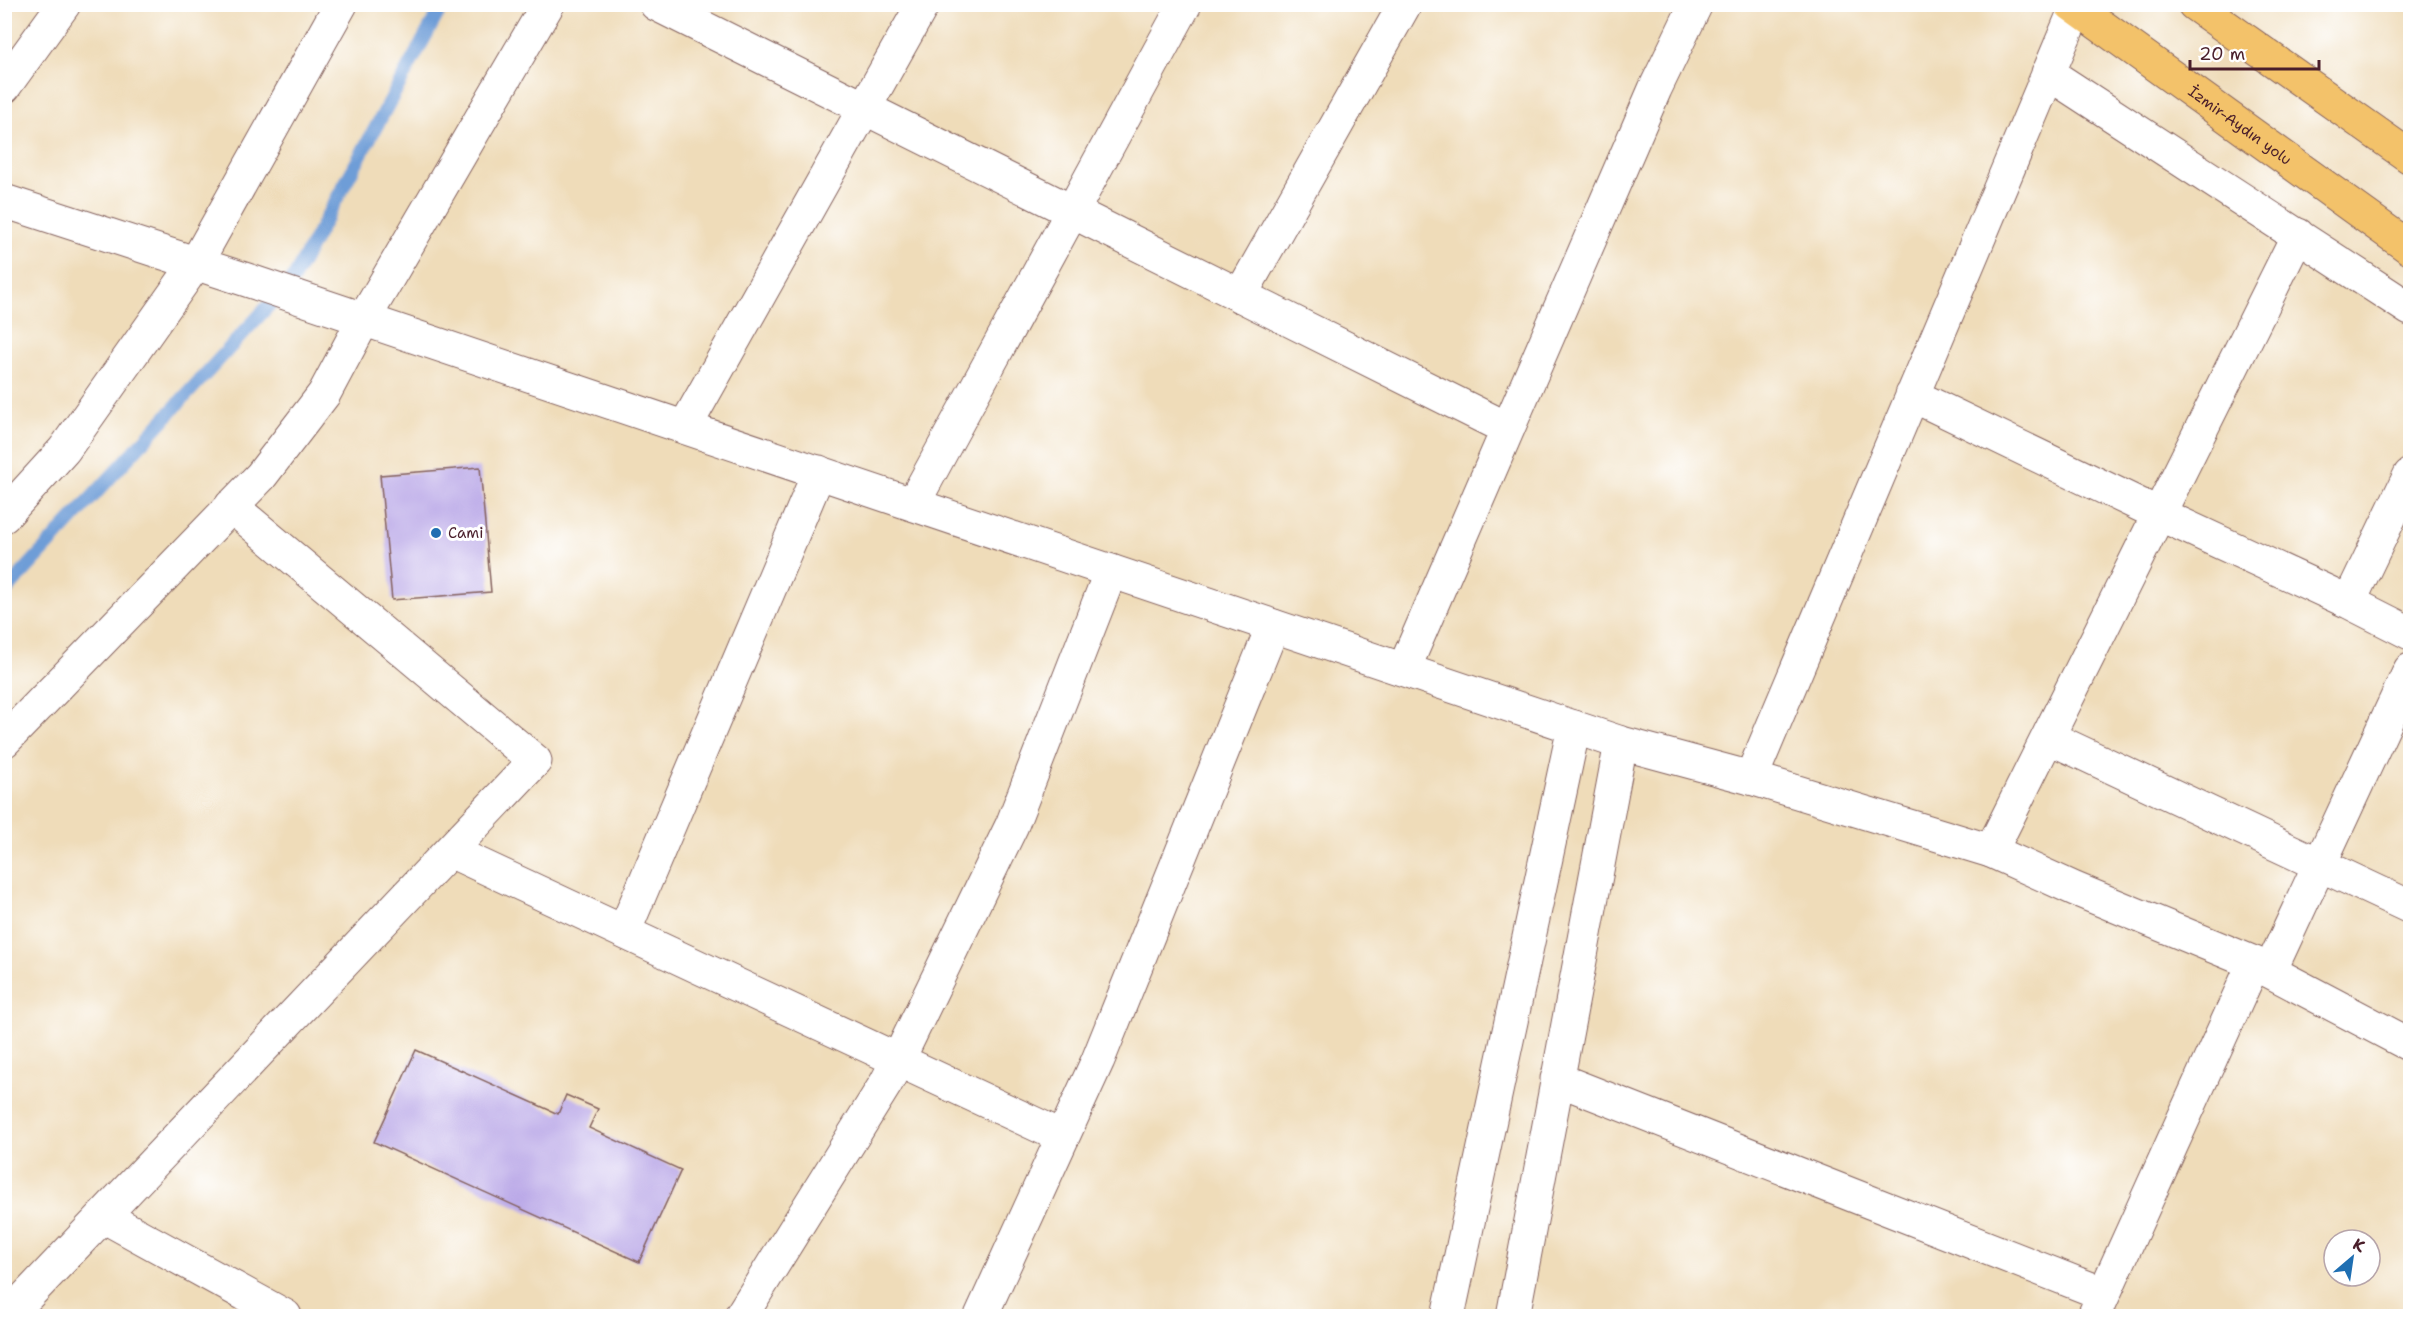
<svg xmlns="http://www.w3.org/2000/svg" width="2415" height="1321" font-family="'Shantell Sans',sans-serif">
<style>
.lines{fill:none;stroke-linecap:round;stroke-linejoin:round}
.stream{stroke:#6e9dd7;stroke-width:14}
.building{fill:#b9a7e7}
.minor-casing{stroke:#84615d;stroke-width:35}
.tertiary-casing{stroke:#84615d;stroke-width:35}
.trunk-casing{stroke:#84615d;stroke-width:35}
.minor{stroke:#fff;stroke-width:33}
.tertiary{stroke:#fff;stroke-width:33}
.trunk{stroke:#f3c26a;stroke-width:33}
.poi-dot{fill:#1f6fb2;stroke:#fff;stroke-width:2}
.labels{text-anchor:middle;stroke-width:6;stroke-linejoin:round;paint-order:stroke}
.street-label{font-size:15px;fill:#4a1f2b;stroke:#fff}
.poi-label{font-size:15px;fill:#4a1f2b;stroke:#fff;text-anchor:start}
</style>
<rect width="100%" height="100%" fill="#fff"/>
<filter id="ink" filterUnits="userSpaceOnUse"><feTurbulence type="fractalNoise" baseFrequency=".0167" numOctaves="2"/><feDisplacementMap in="SourceGraphic" scale="12" xChannelSelector="R" yChannelSelector="G"/><feConvolveMatrix kernelMatrix="1 2 1 2 8 2 1 2 1" color-interpolation-filters="sRGB"/></filter>
<filter id="wash" filterUnits="userSpaceOnUse"><feTurbulence type="fractalNoise" baseFrequency=".008" numOctaves="4" result="noise"/><feDisplacementMap in="SourceGraphic" scale="24" xChannelSelector="R" yChannelSelector="G"/><feGaussianBlur stdDeviation="1.35" result="paint"/><feColorMatrix in="noise" values="0 0 0 0 0 0 0 0 0 0 0 0 0 0 0 0 0 1.4 0 .05"/><feComposite in="paint" operator="in"/></filter>
<g filter="url(#wash)">
<rect width="100%" height="100%" fill="#efdcb9"/>
<g class="lines">
<path class="stream" d="M4,593L293,279L443,4"/>
</g>
<g id="blocks">
<path class="building" d="M480,467L491,592L392,600L380,475Z
M416,1050L558,1114L566,1095L598,1109L589,1128L681,1170L639,1262L374,1142Z"/>
</g>
</g>
<g filter="url(#ink)">
<use href="#blocks" fill-opacity="0" stroke="#84615d" stroke-width="1.5"/>
<g class="lines">
<defs>
<path id="minor" d="M656,4L1508,429
M2048,73L2410,309
M4,87L64,4
M1240,296L1405,4
M1912,395L2159,514L2349,602L2410,633
M685,427L923,4
M913,504L1185,4
M4,516L64,450L196,263L341,4
M2349,602L2410,475
M1404,669L1655,89L1696,4
M2048,737L2410,907
M4,741L261,476L324,394L364,319L548,4
M1751,778L2076,8
M450,851L1063,1137
M1991,851L2298,235
M624,932L819,472
M2270,971L2410,670
M1557,1079L2104,1294
M103,1216L285,1316
M8,1316L535,761L231,506
M741,1316L886,1083L898,1060L1012,825L1111,571
M981,1316L1098,1060L1273,626
M1448,1316L1574,727
M1513,1316L1621,743
M2094,1316L2254,963"/>
<path id="tertiary" d="M4,201L247,280L1621,743L1751,778L1991,851L2075,889L2254,963L2410,1045"/>
<g id="trunk">
<path id="s1" d="M2071,4L2410,248"/>
<path d="M2194,4L2410,157"/>
</g>
</defs>
<use href="#minor" class="minor-casing"/>
<use href="#tertiary" class="tertiary-casing"/>
<use href="#trunk" class="trunk-casing"/>
<use href="#minor" class="minor"/>
<use href="#tertiary" class="tertiary"/>
<use href="#trunk" class="trunk"/>
</g>
</g>
<circle class="poi-dot" cx="436" cy="533" r="6"/>
<g class="labels">
<g class="street-label">
<text dy="5" stroke="none"><textPath href="#s1" startOffset="208">İzmir-Aydın yolu</textPath></text>
</g>
<g class="poi-label">
<text x="448" y="538">Cami</text>
</g>
</g>
<rect width="2415" height="1321" fill="none" stroke="#fff" stroke-width="24"/>
<g transform="translate(2352 1258) rotate(29)"><circle r="28" fill="#ffffff" stroke="#b7a5aa" stroke-width="1.5"/>
<path d="M0-4.5L10 22L0 15L-10 22Z" fill="#1f6fb2"/>
<text y="-9" font-size="16" font-weight="bold" text-anchor="middle" fill="#4a1f2b">K</text>
</g>
<path d="M2190 60v9h129v-9" fill="none" stroke="#4a1f2b" stroke-width="3"/>
<text x="2199" y="60" font-size="18" fill="#4a1f2b" stroke="#ffffff" stroke-width="4.5" paint-order="stroke">20 m</text>
</svg>
